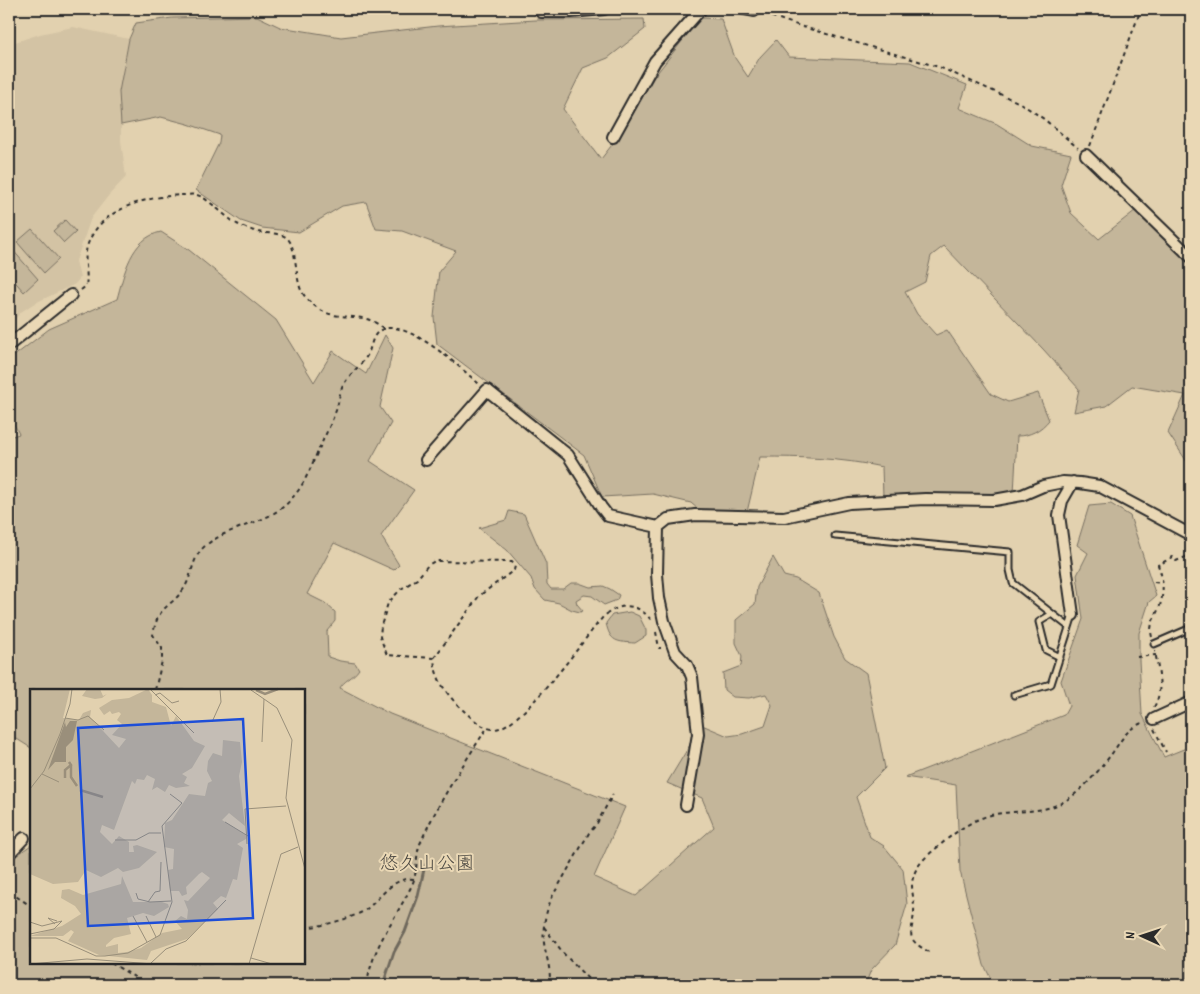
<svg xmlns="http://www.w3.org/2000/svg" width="1200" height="994" font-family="Dekko,'Klee One',sans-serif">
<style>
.built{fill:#d3c3a4}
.green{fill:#c4b69a;stroke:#787062}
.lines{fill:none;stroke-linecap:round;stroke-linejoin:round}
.stream{stroke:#6e675b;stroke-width:3}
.lane-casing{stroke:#2b2b2b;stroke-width:9}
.street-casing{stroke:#2b2b2b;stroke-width:14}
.path{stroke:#2b2b2b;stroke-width:2;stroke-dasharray:4 4;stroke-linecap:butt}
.lane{stroke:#ead8b5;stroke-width:5}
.street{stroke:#ead8b5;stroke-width:10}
.labels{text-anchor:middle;stroke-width:4;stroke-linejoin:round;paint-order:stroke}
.park-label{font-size:19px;fill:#4a4741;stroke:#ead8b5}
.inset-river{fill:none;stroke:#9a8f7b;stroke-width:2.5}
.inset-road{fill:none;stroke:#998f7a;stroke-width:1}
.view{fill:#1d4ed8;fill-opacity:0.15;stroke:#1d4ed8;stroke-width:2.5}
.inset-edge{fill:none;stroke:#2b2b2b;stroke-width:2.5}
</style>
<rect width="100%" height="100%" fill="#e2d1af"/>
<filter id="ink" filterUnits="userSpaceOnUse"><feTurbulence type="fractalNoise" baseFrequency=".02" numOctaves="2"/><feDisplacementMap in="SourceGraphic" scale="10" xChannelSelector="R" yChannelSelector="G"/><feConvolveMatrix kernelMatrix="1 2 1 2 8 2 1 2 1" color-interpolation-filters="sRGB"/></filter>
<g filter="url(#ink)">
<path class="built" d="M73,27L129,39L123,65L121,115V141L126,177L109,195L91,218L76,261L80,278L75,284L33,304L21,312L9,326V44L40,34Z"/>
<path class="green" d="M257,16L280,27L341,37L438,26L536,20L644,19L645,29L608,58L583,68L563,109L601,159L625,128L654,77L700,18L721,19L735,58L748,77L760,57L776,40L789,57L910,62L967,85L959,108L997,124L1032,146L1071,154L1061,185L1071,213L1099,239L1136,210L1191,264V468L1168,433L1185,395L1132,386L1106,406L1074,412L1079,389L1043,349L944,246L931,256L925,282L905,292L917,314L936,335L947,330L991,394L1008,402L1038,393L1049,420C1041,430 1030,436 1017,436L1014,494L987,498L927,494L883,496L882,467C841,458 801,457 760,457L747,512L699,510L691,503L653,494L602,497L584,455L437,344L434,317L439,271L456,251L402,231L376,229L366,202L342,206L299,232L262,228L241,221L196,190L219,143L220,135L188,124L161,117L121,125L119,92L129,39L136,23L172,18Z
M65,220L76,232L64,243L53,231Z
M32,229L59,259L44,273L17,242Z
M161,232L189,250L276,320L314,382L333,351L366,374L385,335L393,348L380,407L391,423L370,461L414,490L381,536L399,565L394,570L334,543L307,594L325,603L335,612V621L327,631L328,657L340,661L355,663L359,669C353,678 343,681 340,688L390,714L625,807L594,877L636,896L714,827L702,798L667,783L702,725L728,736L742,734L765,726L772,705L766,694L749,698L733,697L724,690L723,673L741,666L742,656L736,643V620L755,604L757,587L773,557L784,576L796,579L819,593L834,637L845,658L866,673L885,768L856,797L870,837L884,846L903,869L907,904L895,945L871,970L865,985H9V861L31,845V963H304V690H31V748L9,734V437L19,434L9,414V360L49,329L117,299C124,274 131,238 161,232Z
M11,248L38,279L24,292L9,275V251Z
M1111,504L1130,516L1156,596L1149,602L1139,633V660L1142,714L1164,757L1191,746V985H994L984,965L960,871L956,785L905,777L1064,715L1069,706L1061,681L1083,619L1077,575L1088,553L1077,545L1089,506Z
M509,511L524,514L546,564L547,584L551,589H563L571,583H579L590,587L603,586L610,589L619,595L617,600L604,605L592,596L584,595L576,600L577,604L583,611L580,612L572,610L559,603L545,600L535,589L531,578L507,550L479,528L506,520Z
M630,612L639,616L646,630V636L635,643C617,642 610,642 606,623L612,615Z"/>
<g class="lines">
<path class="stream" d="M383,985L394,952L405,932L418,896L425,865"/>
<defs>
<path id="lane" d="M835,536L1010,552V570L1013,583L1069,627
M1052,614L1039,622L1046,650L1060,657
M1154,644L1191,628
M1014,695L1051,684L1073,615"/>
<path id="street" d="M541,9V12H571L604,9
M744,9L754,11
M613,137L655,61L701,9
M1086,155L1191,257
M9,345L71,295
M426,460L487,390L568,455L601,507L608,516L658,527
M1073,482L1062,501L1059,515L1073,615
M1154,719L1191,702
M686,805L698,734L692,677L687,665L675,652L664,621L659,598L657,574L658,527L668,519L695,515L784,517L849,503L925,499L994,500L1022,495L1043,486L1063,482L1080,483L1099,486L1191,535
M9,854L24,838"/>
</defs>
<use href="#lane" class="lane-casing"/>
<use href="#street" class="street-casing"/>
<path class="path" d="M764,14L803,27L939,67L1020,103L1044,119L1078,148
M1090,146L1141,9
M81,290L86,286C89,269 81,257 90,239C105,207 150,196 182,195C186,195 192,194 197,195C208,198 225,217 237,224C243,227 251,230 258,232C266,234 280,232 287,238C297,246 295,280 302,292C305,297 310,303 315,306C338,325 362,308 384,329
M1154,582L1162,583
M656,632L659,648H661
M1152,637C1148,622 1158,615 1161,602C1164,589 1163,577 1158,565L1173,557L1176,561L1191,555
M1137,657L1156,655
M434,658L387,655L380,637L381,626L388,603L401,589L417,579L428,565L435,561L507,562H512L515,566L514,570L479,596L434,658C435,680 448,696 463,710C471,717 483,730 495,729C524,726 582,641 603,617C621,602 637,602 652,621
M155,690L162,661V648L153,635C158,605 168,610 183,590C193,576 191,558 205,546C231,524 271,525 293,497C305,484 311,466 318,451C324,438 330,426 335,413C339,404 339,392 344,384C350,373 362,365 368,354C372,345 372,333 383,329C409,320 461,368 479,384
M1154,707C1164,690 1158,670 1155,651
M1154,729L1166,752
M9,894L14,895L31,906
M304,927C318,928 352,918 364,911C380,900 392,876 414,879
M544,927L564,954L594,985
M929,952C904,938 912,936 914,912C915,901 910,888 913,878C916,864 929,854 939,846C954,833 971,820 991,815C1018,809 1044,815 1068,799C1084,789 1102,767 1113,752C1122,739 1128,727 1145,722
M111,963L148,985
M367,985C372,946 395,920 412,885C418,872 415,857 420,844C436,806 464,763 487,728
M549,985C552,971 546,957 544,943C542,926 546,912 552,897L589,833L596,825L613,794"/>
<use href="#lane" class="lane"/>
<use href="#street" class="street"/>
</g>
</g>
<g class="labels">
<g class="park-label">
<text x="427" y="869">悠久山公園</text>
</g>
</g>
<g transform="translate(30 689)">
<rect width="275" height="275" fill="#e2d1af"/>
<path d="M0,0H40L33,29L49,31L53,24L61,21L60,28L89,59L96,50L82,46L92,35L87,31L91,25L89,23L82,25L80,22L74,26L69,19L82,11L99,9L118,0L122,6V13L136,18L141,37L146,27L164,52L175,57L162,79L152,85L157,88L154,94L160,97L146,99L139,96L135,103L127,98L122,101L125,90L117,86L114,91L107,90L105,95L102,92L84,141L72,136L70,143L82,155L89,147L99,153V163H104L103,157L107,156L127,163L109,179L93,183L88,179L71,188L56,181L48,193L23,195L0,185ZM57,0H70L73,7L77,5L72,9L65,10L52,7ZM193,51L210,53L212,73L209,87L215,137L199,124L192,131L216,146V150L207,155L213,159L207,191L203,190L196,209L191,207L183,214L188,220L157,250L121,262L117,271L69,266L38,252L44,243L41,241L33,247H0L32,237L51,225L45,217L31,209L32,201L39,200L53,206L91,195L92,187L103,213H132L138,215L139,218L124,227L113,224L97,229L101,245L84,249L76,256V258L88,255V264L97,263L111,259L132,244L152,240L145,232L151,227L157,230L158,221L154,211L158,212L180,189L172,183L169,185L156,198L157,205L152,207L149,202H140L138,181L143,180L144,160L134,158L135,134L142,131L159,105L175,107L178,94L182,92L177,82L178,72L183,64L192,67Z" fill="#c4b69a"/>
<path d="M40,32H47L43,51L36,58V73H25L18,81L35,33L36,38Z" fill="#9a8f7b"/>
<path class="inset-river" d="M226,1L235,5L248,0M41,77V88L47,97M35,89V81L41,76L39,73M50,101L73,108"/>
<path class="inset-road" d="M120,0L164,44M222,0H242M221,1L247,19L262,51L256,109L275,180M125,6L130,4L142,14L149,12M35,29L48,31L58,27L74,41M182,33L191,13L190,0M232,53L234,10M12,85L29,93M0,100L14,82L30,45L40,15L42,0M195,133L218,147M85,151H106L119,144H131M217,155L215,120L256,117M106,204L108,210L120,213L141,212M118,213L125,203L130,202L131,173M103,227L117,253M116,227L126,248M0,233L12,237L32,232L24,240L0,245M25,235L18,229L27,232M0,249H26L66,267H75L98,264L130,246L142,213L132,137L152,114L140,105M221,269L242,275M121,274L136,260L156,252L196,211M0,275L57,270L123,275M219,275L251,165L268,158"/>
<path class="view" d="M213,30L223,229L58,237L48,39Z"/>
<rect width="275" height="275" class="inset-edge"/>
</g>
<rect width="1200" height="994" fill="none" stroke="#ead8b5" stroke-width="30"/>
<rect x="15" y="15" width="1170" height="964" fill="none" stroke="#2b2b2b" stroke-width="2" filter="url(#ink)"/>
<g transform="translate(1142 936) rotate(273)" stroke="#ead8b5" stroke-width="4" paint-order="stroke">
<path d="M0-4L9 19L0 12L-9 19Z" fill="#2b2b2b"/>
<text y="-8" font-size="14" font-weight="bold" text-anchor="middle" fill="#2b2b2b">N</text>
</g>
</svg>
